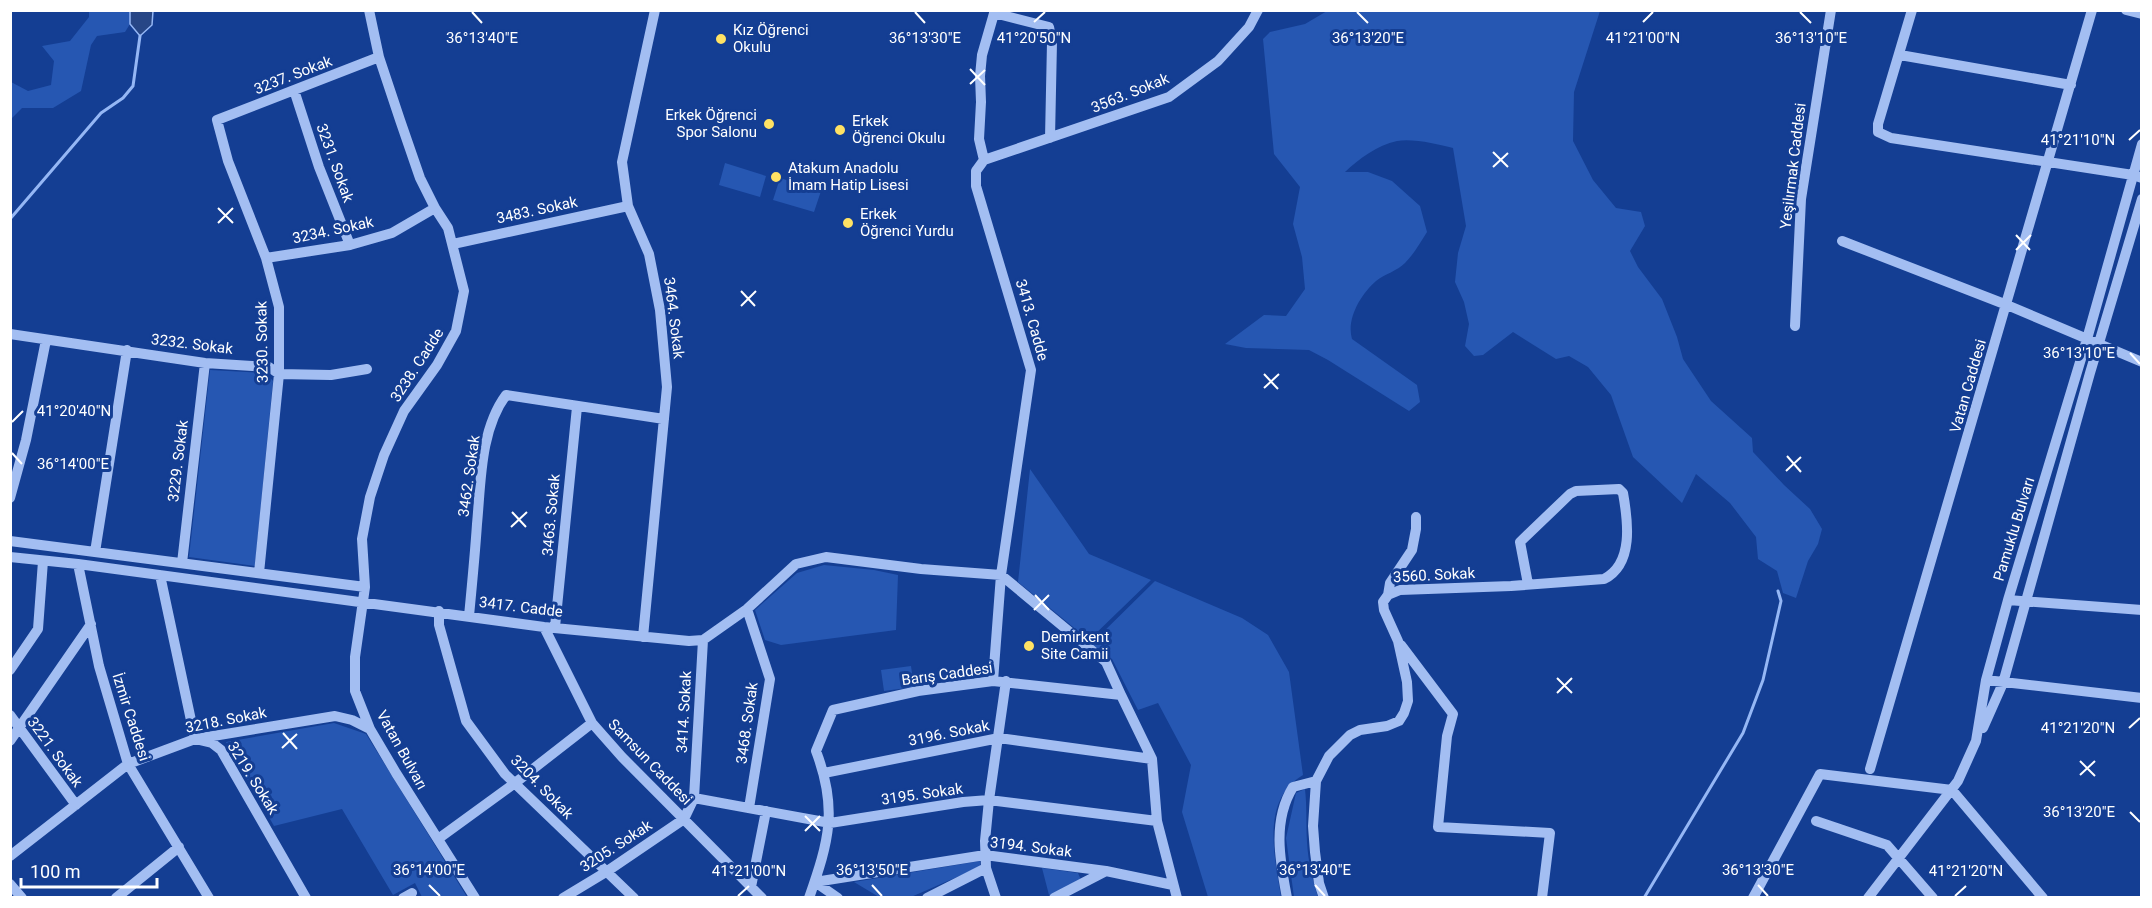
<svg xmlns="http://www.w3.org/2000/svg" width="2152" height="908" font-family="Roboto,sans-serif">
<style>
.green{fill:#2657b2}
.water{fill:#274686;stroke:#95b7f5;stroke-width:1.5}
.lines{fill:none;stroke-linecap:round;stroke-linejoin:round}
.stream{stroke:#95b7f5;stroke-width:3}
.minor{stroke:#a3bef2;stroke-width:10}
.ticks{fill:none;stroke:#fff;stroke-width:2}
.poi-dot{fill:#ffe264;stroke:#143e93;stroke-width:2}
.labels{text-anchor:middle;stroke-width:6;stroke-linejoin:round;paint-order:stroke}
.poi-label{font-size:15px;fill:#fff;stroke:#143e93;text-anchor:start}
.street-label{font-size:15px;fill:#fff;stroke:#143e93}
.ticks-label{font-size:15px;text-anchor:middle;fill:#fff;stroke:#143e93;stroke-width:6;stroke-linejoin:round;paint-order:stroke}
</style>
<rect width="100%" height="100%" fill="#143e93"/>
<path class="green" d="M89,11H130V24L125,32L97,36L91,45L81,91L53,108H22L11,119V82L28,91L51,85L54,61L42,46L70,41L89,17Z
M1327,11H1600L1574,92L1573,141L1593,180L1616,208L1641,212L1645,226L1630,251L1638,267L1662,299L1677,337L1683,359L1711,401L1752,438L1753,452L1784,485L1810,509L1822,529L1818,544L1808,561L1796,598L1783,593L1777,571L1758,559L1756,537L1730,503L1696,474L1682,503L1633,457L1611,395L1588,367L1569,356L1556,359L1513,332L1483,355L1474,356L1465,346L1469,324L1464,302L1455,282L1458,253L1466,226L1453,148C1438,144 1412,138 1397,141C1377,145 1359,159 1345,172H1368L1392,181L1420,206L1427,232C1420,243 1414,254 1405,263C1397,271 1385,274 1376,281C1361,294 1346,319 1352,339L1417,385L1420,402L1409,411L1328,360L1309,350L1246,348L1225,344L1264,315L1286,316L1305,289L1302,257L1293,224L1300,187L1274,154L1263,39L1270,32L1305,24Z
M725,163L766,176L760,197L719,185Z
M780,178L821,191L814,212L773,200Z
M210,370L266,373L273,381L255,566L189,557Z
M1030,469L1089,554L1151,580L1089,640L1018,582Z
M824,565L874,570L898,575L896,630L781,645L765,640L755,610L797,573Z
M1155,581L1242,618L1268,635L1289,672L1303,775C1260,800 1275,857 1281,897H1208L1182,812L1191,765L1158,703L1138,710L1112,659L1091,644Z
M911,666L914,687L884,691L881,670Z
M334,723L366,734L467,897H422L415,883L393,895L342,809L274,826L226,742Z
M1305,789C1307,807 1306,824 1307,842C1308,860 1312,879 1318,897H1294L1286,838L1296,793Z
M980,861V867L911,897H879L854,882Z
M1042,868L1078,873L1081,880L1049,895Z"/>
<path class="water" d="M130,11H153L152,25L140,36L130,24Z"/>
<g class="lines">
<path class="stream" d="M10,219L101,113L123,98L133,86L140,36
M1644,898L1743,733L1763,680L1781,601L1778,591"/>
<path class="minor" d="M369,10L379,57L400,120L420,178L435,208L448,228L464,291L456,331L437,365L404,411L384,455L370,497L362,539L365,587L355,657V691L370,729L396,773L475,898
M1912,10L1878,124V132L1891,138L2133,175L2142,178
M2126,10L2142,14
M994,13L1049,27L1052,42L1050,138
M1900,55L2071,85
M294,90L319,167L350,245
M984,160L1169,97L1218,61L1249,27L1258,10
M1842,241L2007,305L2142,362
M453,244L628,206
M266,258L350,245L392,233L435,208
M1795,326L1801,199L1831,10
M10,334L205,363L269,367L279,374L331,375L367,369
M10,498L26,440L46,340
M10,541L365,587
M95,552L127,350
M10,557L78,564L544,627L689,641L703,640L747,609L796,564L826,557L921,569L1001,575L1106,662L1121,695
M182,563L205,363
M78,564L99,666L128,764L209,898
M259,573L279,374V307L266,258L228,161L217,120L379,57
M160,575L195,739L212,743L221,750L306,898
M1388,595L1400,590L1511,586L1604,579C1634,564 1628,521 1623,493L1619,489L1576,491L1570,494L1520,542L1528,584
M2008,600L2142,610
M747,609L770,679L749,808
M439,611V625L466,721L505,774L634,898
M469,616C472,585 475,554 477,524C481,482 480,430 506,395L664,419
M544,627L592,723L622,757L762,898
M555,627L577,407
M643,637L667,387L660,310L649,254L628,206L622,162L655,10
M1401,645L1453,714L1447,736L1438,827L1550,833L1542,898
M10,670L38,629L43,561
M1986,680L2142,698
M993,681L1001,575L1031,370L976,186V171L984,160L979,139L981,102L980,76L982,55L995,10
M10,715L76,805
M1983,728L2003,683L2090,373L2142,199
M10,741L91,624
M1870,769L2092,10
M824,773L999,738L1152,759
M694,798L830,823L963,802L989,800L1157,821
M1816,821L1887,845L1933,898
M438,839L515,783L592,723
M10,856L128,764L195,739L335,716L352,720L370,729
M815,882L985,855L1106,871L1173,885
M815,882L838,898
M10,884L22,898
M751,887L766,811
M116,898L179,847
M403,898L412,893
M563,898L606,872L684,819L694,798L703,640
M809,898C829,841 838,809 816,751L833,710L918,691L993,681L1121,695L1152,759L1157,821L1177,898
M927,898L986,868
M996,898L986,868L985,841L989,800L1006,681
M1054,898L1106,871
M1287,898C1280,861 1272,821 1293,787L1316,781
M1324,898L1319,883L1315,852L1313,826L1316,781L1329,756L1350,735L1360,730L1387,726L1399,721L1404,713L1408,701L1407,682L1398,641L1384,610L1383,602L1388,595L1390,583L1412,550L1416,529V517
M1753,898L1820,774L1952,790L2043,898
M1868,898L1958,781L1976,741L1986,680L2008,600L2087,339L2142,144"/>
</g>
<path class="ticks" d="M472,12L482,23M915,12L925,23M1357,12L1368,23M1800,12L1811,23M1034,22L1045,12M1643,22L1653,12M970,69L985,85M970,84L985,70M2129,140L2140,130M1493,152L1508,167M1493,167L1508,153M218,208L233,223M218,223L233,208M2016,235L2030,250M2016,250L2031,235M741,291L755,306M741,306L756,291M2130,353L2140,364M1264,374L1278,389M1264,388L1279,374M12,422L23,411M12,453L22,464M1787,456L1801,472M1786,471L1801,457M512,512L526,527M511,527L527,512M1035,595L1049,610M1034,610L1049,595M1557,678L1572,693M1557,693L1572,678M2129,728L2140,718M283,733L297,749M282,748L297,734M2080,761L2095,776M2080,775L2095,761M2130,812L2140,822M805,816L820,831M805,831L820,816M429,885L440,896M872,885L882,896M1315,885L1325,896M1758,885L1768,896M738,896L749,886M1955,896L1966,886"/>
<g class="poi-dot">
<circle cx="721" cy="39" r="6"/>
<circle cx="769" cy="124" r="6"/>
<circle cx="840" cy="130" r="6"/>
<circle cx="776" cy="177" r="6"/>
<circle cx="848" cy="223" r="6"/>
<circle cx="1029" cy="646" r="6"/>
</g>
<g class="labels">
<g class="poi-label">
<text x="733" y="35">Kız Öğrenci<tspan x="733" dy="17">Okulu</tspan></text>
<text x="757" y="120" text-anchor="end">Erkek Öğrenci<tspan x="757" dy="17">Spor Salonu</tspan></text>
<text x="852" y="126">Erkek<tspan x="852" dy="17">Öğrenci Okulu</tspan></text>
<text x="788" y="173">Atakum Anadolu<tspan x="788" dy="17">İmam Hatip Lisesi</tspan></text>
<text x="860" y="219">Erkek<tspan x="860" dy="17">Öğrenci Yurdu</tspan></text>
<text x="1041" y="642">Demirkent<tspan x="1041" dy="17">Site Camii</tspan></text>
</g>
<g class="street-label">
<text transform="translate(293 75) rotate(-21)" y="5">3237. Sokak</text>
<text transform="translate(1130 93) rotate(-22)" y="5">3563. Sokak</text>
<text transform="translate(335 163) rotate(70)" y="5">3231. Sokak</text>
<text transform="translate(1793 166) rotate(-83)" y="5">Yeşilırmak Caddesi</text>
<text transform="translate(537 210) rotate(-12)" y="5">3483. Sokak</text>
<text transform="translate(333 230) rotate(-12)" y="5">3234. Sokak</text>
<text transform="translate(674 318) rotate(83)" y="5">3464. Sokak</text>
<text transform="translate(1032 320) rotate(74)" y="5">3413. Cadde</text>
<text transform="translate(262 342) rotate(-91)" y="5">3230. Sokak</text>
<text transform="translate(192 344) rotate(7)" y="5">3232. Sokak</text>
<text transform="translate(417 365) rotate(-57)" y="5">3238. Cadde</text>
<text transform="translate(1968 386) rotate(-74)" y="5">Vatan Caddesi</text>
<text transform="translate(178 461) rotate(-83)" y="5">3229. Sokak</text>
<text transform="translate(469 476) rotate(-82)" y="5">3462. Sokak</text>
<text transform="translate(551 515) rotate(-85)" y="5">3463. Sokak</text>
<text transform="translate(2014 529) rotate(-73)" y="5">Pamuklu Bulvarı</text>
<text transform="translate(1434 575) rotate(-3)" y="5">3560. Sokak</text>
<text transform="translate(521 607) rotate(7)" y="5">3417. Cadde</text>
<text transform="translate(947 674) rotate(-8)" y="5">Barış Caddesi</text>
<text transform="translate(684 712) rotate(-87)" y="5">3414. Sokak</text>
<text transform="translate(131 717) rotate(72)" y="5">İzmir Caddesi</text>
<text transform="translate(226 720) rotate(-11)" y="5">3218. Sokak</text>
<text transform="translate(747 723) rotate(-82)" y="5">3468. Sokak</text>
<text transform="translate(949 733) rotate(-11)" y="5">3196. Sokak</text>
<text transform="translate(402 750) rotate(61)" y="5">Vatan Bulvarı</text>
<text transform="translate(55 752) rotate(54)" y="5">3221. Sokak</text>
<text transform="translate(650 762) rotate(46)" y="5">Samsun Caddesi</text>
<text transform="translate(253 778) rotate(58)" y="5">3219. Sokak</text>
<text transform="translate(542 787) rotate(46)" y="5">3204. Sokak</text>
<text transform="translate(922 794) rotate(-8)" y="5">3195. Sokak</text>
<text transform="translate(616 846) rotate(-33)" y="5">3205. Sokak</text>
<text transform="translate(1031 847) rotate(7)" y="5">3194. Sokak</text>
</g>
</g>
<g class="ticks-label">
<text x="1034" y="43">41°20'50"N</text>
<text x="1643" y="43">41°21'00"N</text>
<text x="482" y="43">36°13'40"E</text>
<text x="925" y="43">36°13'30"E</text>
<text x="1368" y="43">36°13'20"E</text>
<text x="1811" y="43">36°13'10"E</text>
<text x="2078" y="145">41°21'10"N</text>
<text x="2079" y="358">36°13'10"E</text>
<text x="74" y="416">41°20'40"N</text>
<text x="73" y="469">36°14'00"E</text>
<text x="2078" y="733">41°21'20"N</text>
<text x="2079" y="817">36°13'20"E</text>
<text x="429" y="875">36°14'00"E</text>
<text x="872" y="875">36°13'50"E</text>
<text x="1315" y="875">36°13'40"E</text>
<text x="1758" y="875">36°13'30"E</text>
<text x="749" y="876">41°21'00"N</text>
<text x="1966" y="876">41°21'20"N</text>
</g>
<rect width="2152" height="908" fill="none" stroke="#ffffff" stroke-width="24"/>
<path d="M21 878v9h136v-9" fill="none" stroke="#ffffff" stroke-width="3"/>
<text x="30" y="878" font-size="18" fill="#ffffff" stroke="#143e93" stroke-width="4.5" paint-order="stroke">100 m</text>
</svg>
